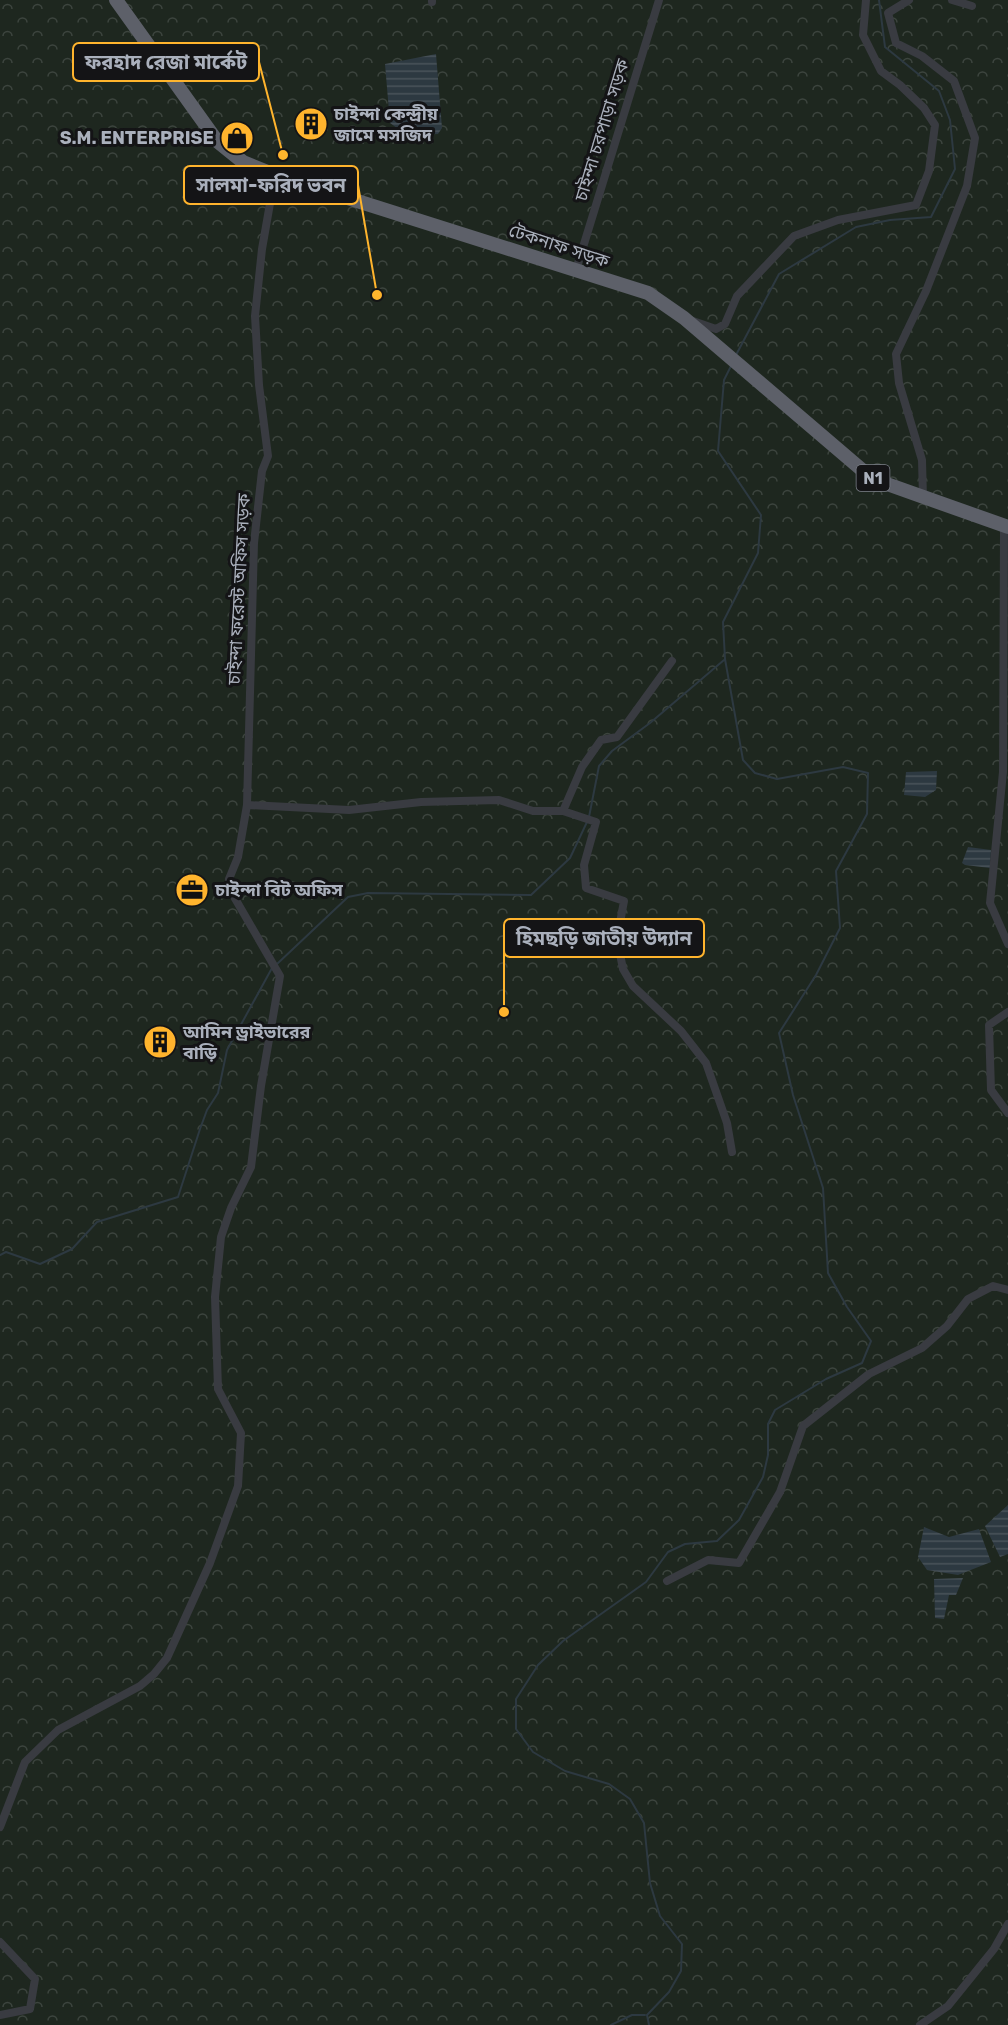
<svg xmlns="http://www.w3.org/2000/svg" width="1008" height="2025" font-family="Rubik,'Noto Sans Bengali',sans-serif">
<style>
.forest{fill:url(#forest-crowns)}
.water{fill:url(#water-rules)}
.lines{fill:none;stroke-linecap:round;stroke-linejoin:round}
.stream{stroke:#2d3941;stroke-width:2}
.minor{stroke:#393b41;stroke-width:8}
.trunk{stroke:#5d6069;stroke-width:14}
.labels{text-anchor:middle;stroke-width:6;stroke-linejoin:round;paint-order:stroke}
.shield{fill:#141416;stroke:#7d818a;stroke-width:1.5}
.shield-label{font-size:16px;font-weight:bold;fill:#aab0bc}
.poi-label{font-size:18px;font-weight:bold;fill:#aab0bc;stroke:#141416;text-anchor:start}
.street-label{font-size:18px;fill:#aab0bc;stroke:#141416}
.leader{fill:none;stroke:#ffb42d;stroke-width:2}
.callout-dot{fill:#ffb42d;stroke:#141416;stroke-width:2}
.callout{fill:#141416;stroke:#ffb42d;stroke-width:2}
.callout-label{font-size:20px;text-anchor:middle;font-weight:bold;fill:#aab0bc}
</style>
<defs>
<pattern id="forest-crowns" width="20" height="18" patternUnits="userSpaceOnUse" patternTransform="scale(1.5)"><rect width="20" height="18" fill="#1e271f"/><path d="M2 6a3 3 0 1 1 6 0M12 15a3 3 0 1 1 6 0" fill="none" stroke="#3c443e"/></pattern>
<pattern id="water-rules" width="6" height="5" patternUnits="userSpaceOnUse" patternTransform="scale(1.5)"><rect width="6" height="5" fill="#2d3941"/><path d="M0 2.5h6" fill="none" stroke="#49535a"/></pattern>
</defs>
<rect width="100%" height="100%" fill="#19191b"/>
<path class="forest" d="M0,0H1008V2025H0Z"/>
<path class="water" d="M436,54L442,128L438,134L408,136L390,123L385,64Z
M937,771L936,790L925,797L904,795L906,772Z
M968,847L991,850L990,868L965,865L962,863Z
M1008,1505V1554L1000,1557L985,1526Z
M924,1527L949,1537L979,1529L991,1562L958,1575L927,1570L918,1557Z
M963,1578L956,1595H949L944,1619L935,1618L934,1579Z"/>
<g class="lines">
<path class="stream" d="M736,355L779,274L856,227L890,220L931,217L955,169L950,120L939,91L885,47L879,0
M589,817L599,766L612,751L650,723L724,660
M277,964L348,897L368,893L531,895L570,858L587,822
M0,1255L6,1252L40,1264L72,1249L97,1222L178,1197L200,1129L207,1110L218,1093L227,1050L272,968
M611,2025L632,2015H645
M649,2025L647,2015L669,1992L681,1971L682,1944L660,1916L650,1883L644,1823L630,1799L609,1784L565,1771L533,1752L516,1729V1699L538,1665L563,1641L646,1582L668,1552L685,1544L717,1541L739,1520L763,1477L768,1455V1424L775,1410L826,1379L862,1363L871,1341L847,1307L828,1273L823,1188L793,1095L779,1033L816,975L840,928L836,871L867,814L868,773L843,767L777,779L755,773L743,760L725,659L723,622L758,553L761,515L718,451L724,380L731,366"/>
<path class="minor" d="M909,0L888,13L896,43L922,56L954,81L975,138L967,186L926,291L896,354L899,383L922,460L923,498
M952,0L972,6
M432,2V0
M576,270L659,0
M690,320L716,329L725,324L737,296L794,236L838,220L916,205L929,171L935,125L924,108L900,85L881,71L863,35L866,0
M1004,526L1003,772L990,903L1008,944
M247,805L349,810L421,802L499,800L533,811H563L582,767L601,740L617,737L672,661
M563,811L596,822L584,865L586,888L624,901L617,939L623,969L633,986L681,1031L706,1063L727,1123L732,1152
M1008,1012L989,1025L991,1090L1008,1113
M667,1581L708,1560L739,1563L780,1492L803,1426L869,1374L922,1348L947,1326L968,1299L993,1286L1008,1290
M0,1827L25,1762L58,1730L140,1686L154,1674L167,1658L210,1563L238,1486L241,1433L218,1389L215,1297L221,1237L231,1208L251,1167L261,1086L280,976L233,895L229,879L238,857L247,805L254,543L262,471L268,456L259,385L255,316L262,249L275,175
M0,1942L35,1979L30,2009L0,2015
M920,2025L948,2006L994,1949L1008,1924"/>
<path class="trunk" d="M116,0L217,141L243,162L275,175L648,293L684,318L868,475L887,484L1008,527"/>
</g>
<defs>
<symbol id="building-disc" viewBox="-11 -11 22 22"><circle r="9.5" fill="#ffb42d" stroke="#141416"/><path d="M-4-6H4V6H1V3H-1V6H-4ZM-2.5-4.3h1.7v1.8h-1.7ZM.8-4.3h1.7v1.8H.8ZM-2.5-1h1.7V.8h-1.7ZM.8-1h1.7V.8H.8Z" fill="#111"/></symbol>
<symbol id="shop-disc" viewBox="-11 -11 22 22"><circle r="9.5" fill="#ffb42d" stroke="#141416"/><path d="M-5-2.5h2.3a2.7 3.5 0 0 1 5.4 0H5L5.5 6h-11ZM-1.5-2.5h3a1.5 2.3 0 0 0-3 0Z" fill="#111"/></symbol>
<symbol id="office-disc" viewBox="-11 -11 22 22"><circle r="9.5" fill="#ffb42d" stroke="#141416"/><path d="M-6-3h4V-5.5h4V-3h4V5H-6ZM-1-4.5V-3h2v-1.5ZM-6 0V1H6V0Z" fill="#111"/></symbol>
</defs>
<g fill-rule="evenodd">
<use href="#building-disc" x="292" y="105" width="38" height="38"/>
<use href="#shop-disc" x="218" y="119" width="38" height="38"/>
<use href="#office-disc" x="173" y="871" width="38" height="38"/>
<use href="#building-disc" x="141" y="1023" width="38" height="38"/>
</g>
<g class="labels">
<rect class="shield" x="856.5" y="465" width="33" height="26" rx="4.5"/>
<g class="shield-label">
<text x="873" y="484">N1</text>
</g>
<g class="poi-label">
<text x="334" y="120">চাইন্দা কেন্দ্রীয়<tspan x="334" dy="21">জামে মসজিদ</tspan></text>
<text x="214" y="144" text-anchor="end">S.M. ENTERPRISE</text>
<text x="215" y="896">চাইন্দা বিট অফিস</text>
<text x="183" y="1038">আমিন ড্রাইভারের<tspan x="183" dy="21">বাড়ি</tspan></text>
</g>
<g class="street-label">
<text transform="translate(602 130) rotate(-73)" y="6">চাইন্দা চরপাড়া সড়ক</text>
<text transform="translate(559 246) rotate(18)" y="6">টেকনাফ সড়ক</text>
<text transform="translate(239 589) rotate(-87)" y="6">চাইন্দা ফরেস্ট অফিস সড়ক</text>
</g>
</g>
<path class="leader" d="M283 155L259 62M377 295L358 185M504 1012L504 938"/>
<g class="callout-dot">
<circle cx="283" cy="155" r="6"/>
<circle cx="377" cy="295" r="6"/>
<circle cx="504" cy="1012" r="6"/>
</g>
<g class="callout">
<rect x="73" y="43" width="186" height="38" rx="6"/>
<rect x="184" y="166" width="174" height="38" rx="6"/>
<rect x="504" y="919" width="200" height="38" rx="6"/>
</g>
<g class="callout-label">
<text x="166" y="69">ফরহাদ রেজা মার্কেট</text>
<text x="271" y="192">সালমা-ফরিদ ভবন</text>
<text x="604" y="945">হিমছড়ি জাতীয় উদ্যান</text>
</g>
</svg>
